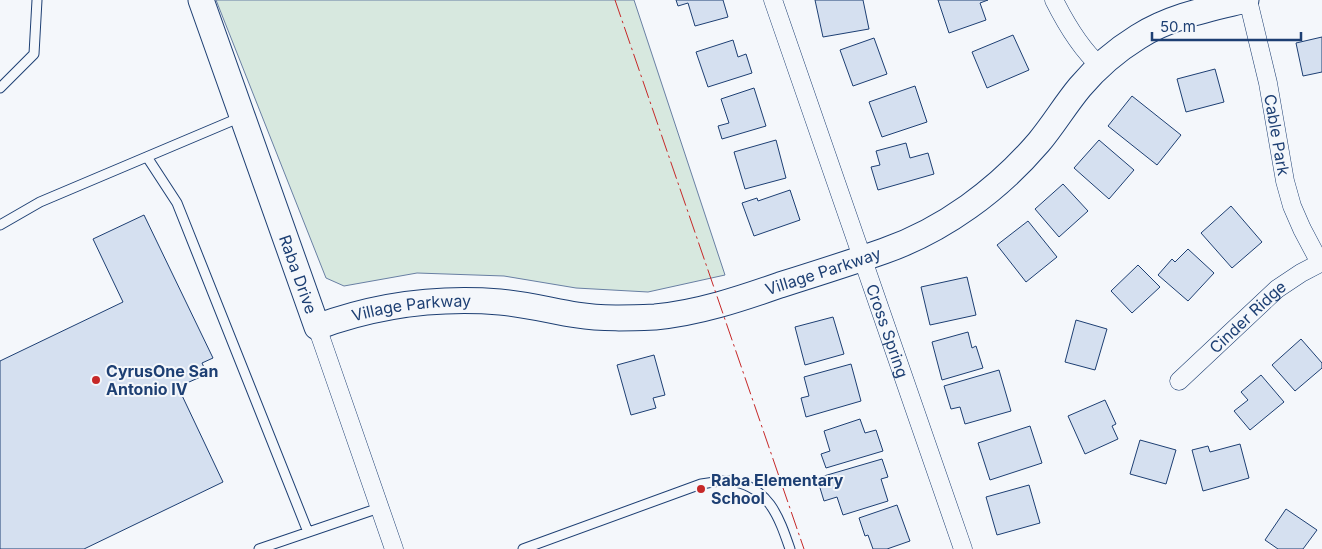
<svg xmlns="http://www.w3.org/2000/svg" width="1322" height="549" font-family="Inter,sans-serif">
<style>
.green{fill:#d7e8df;stroke:#687fa3}
.building{fill:#d5e0f0;stroke:#1d3f73}
.lines{fill:none;stroke-linecap:round;stroke-linejoin:round}
.lane-casing{stroke:#1d3f73;stroke-width:11}
.street-casing{stroke:#1d3f73;stroke-width:19}
.secondary-casing{stroke:#1d3f73;stroke-width:27}
.lane{stroke:#f4f7fb;stroke-width:9}
.street{stroke:#f4f7fb;stroke-width:18}
.secondary{stroke:#f4f7fb;stroke-width:25}
.power{stroke:#c62828;stroke-width:1;stroke-dasharray:18 4 2.5 4;stroke-linecap:butt}
.poi-dot{fill:#c62828;stroke:#f4f7fb;stroke-width:2}
.labels{text-anchor:middle;stroke-width:4;stroke-linejoin:round;paint-order:stroke}
.street-label{font-size:16px;fill:#1d3f73;stroke:#f4f7fb}
.poi-label{font-size:16px;font-weight:bold;fill:#1d3f73;stroke:#f4f7fb;text-anchor:start}
</style>
<rect width="100%" height="100%" fill="#f4f7fb"/>
<path class="green" d="M216,0H634L725,275L648,292L576,288L504,276L417,273L344,286L326,278Z"/>
<path class="building" d="M676,0H723L728,17L695,26L688,3L678,6Z
M815,0H863L869,29L823,37Z
M938,0H988L980,3L986,20L949,33Z
M1013,35L1029,70L987,88L972,52Z
M1322,37V72L1303,76L1296,43Z
M874,38L887,74L853,86L840,50Z
M733,40L738,57L746,54L752,73L708,87L696,52Z
M1215,69L1224,102L1186,112L1177,79Z
M915,86L927,122L882,137L869,102Z
M754,88L766,126L722,139L718,126L729,123L721,99Z
M1132,96L1181,135L1157,165L1108,126Z
M776,140L786,178L745,189L734,152Z
M1099,140L1134,170L1109,199L1074,168Z
M906,143L910,158L928,153L934,174L878,190L871,167L880,165L876,151Z
M1063,184L1088,211L1059,237L1035,209Z
M790,190L800,220L754,236L742,203L757,198L758,201Z
M1231,206L1262,242L1232,268L1201,233Z
M144,215L213,358L202,363L207,374L178,387L223,482L84,549H0V361L123,302L93,239Z
M1028,221L1057,257L1026,282L997,245Z
M1188,249L1214,273L1188,301L1158,275L1172,259L1175,262Z
M1138,265L1160,287L1132,313L1111,291Z
M967,277L976,315L930,325L921,287Z
M833,317L844,354L805,365L795,327Z
M1076,320L1107,329L1095,370L1065,362Z
M968,332L972,348L976,346L983,368L942,380L932,342Z
M1301,339L1322,363V368L1295,391L1272,365Z
M654,355L665,395L653,398L656,408L631,415L617,365Z
M851,364L861,401L806,417L801,398L809,396L804,377Z
M999,370L1011,411L965,424L960,407L951,409L944,386Z
M1261,375L1284,402L1250,430L1234,411L1248,400L1241,392Z
M1105,400L1116,424L1112,426L1118,439L1085,454L1068,416Z
M860,419L865,433L876,430L883,451L826,468L821,454L830,451L824,431Z
M1030,426L1042,463L990,480L978,443Z
M1140,440L1176,450L1166,484L1130,474Z
M1240,444L1249,478L1203,491L1192,450L1208,446L1210,452Z
M882,459L888,477L881,479L888,501L843,515L837,497L824,501L817,478Z
M1029,485L1040,523L997,535L986,497Z
M897,505L910,541L887,549H873L868,535L865,536L859,518Z
M1286,509L1317,530L1303,549H1278L1265,540Z"/>
<g class="lines">
<defs>
<path id="lane" d="M0,88L34,54L37,0
M147,157L177,203L308,532
M0,225L40,202L241,117
M259,549L379,508
M523,549L701,484C710,483 720,480 729,481C768,485 779,517 790,549"/>
<g id="street">
<path id="s1" d="M773,0L963,549"/>
<path d="M1054,0C1066,24 1080,48 1100,66"/>
<path id="s2" d="M1248,0L1268,83L1285,181L1292,206L1302,229L1320,263"/>
<path d="M317,327L394,549"/>
<path id="s3" d="M1179,381L1277,289L1301,273L1322,262"/>
</g>
<g id="secondary">
<path id="s4" d="M201,0L317,327C376,305 437,297 500,302C526,304 552,311 577,315C602,319 629,318 655,317C698,313 740,299 780,285C815,274 850,263 884,251C944,230 998,190 1039,142C1054,124 1065,105 1080,87C1096,68 1117,50 1138,37C1171,16 1209,9 1246,0"/>
</g>
</defs>
<use href="#lane" class="lane-casing"/>
<use href="#street" class="street-casing"/>
<use href="#secondary" class="secondary-casing"/>
<use href="#lane" class="lane"/>
<use href="#street" class="street"/>
<use href="#secondary" class="secondary"/>
<path class="power" d="M615,0L804,549"/>
</g>
<g class="poi-dot">
<circle cx="96" cy="380" r="5"/>
<circle cx="701" cy="489" r="5"/>
</g>
<g class="labels">
<g class="street-label">
<text dy="6" stroke="none"><textPath href="#s2" startOffset="138">Cable Park</textPath></text>
<text dy="6" stroke="none"><textPath href="#s4" startOffset="864">Village Parkway</textPath></text>
<text dy="6" stroke="none"><textPath href="#s4" startOffset="291">Raba Drive</textPath></text>
<text dy="6" stroke="none"><textPath href="#s4" startOffset="444">Village Parkway</textPath></text>
<text dy="6" stroke="none"><textPath href="#s3" startOffset="94">Cinder Ridge</textPath></text>
<text dy="6" stroke="none"><textPath href="#s1" startOffset="350">Cross Spring</textPath></text>
</g>
<g class="poi-label">
<text x="106" y="377">CyrusOne San<tspan x="106" dy="18">Antonio IV</tspan></text>
<text x="711" y="486">Raba Elementary<tspan x="711" dy="18">School</tspan></text>
</g>
</g>
<path d="M1152 32v8h149v-8" fill="none" stroke="#1d3f73" stroke-width="2.5"/>
<text x="1160" y="32" font-size="15" fill="#1d3f73" stroke="#f4f7fb" stroke-width="4" paint-order="stroke">50 m</text>
</svg>
